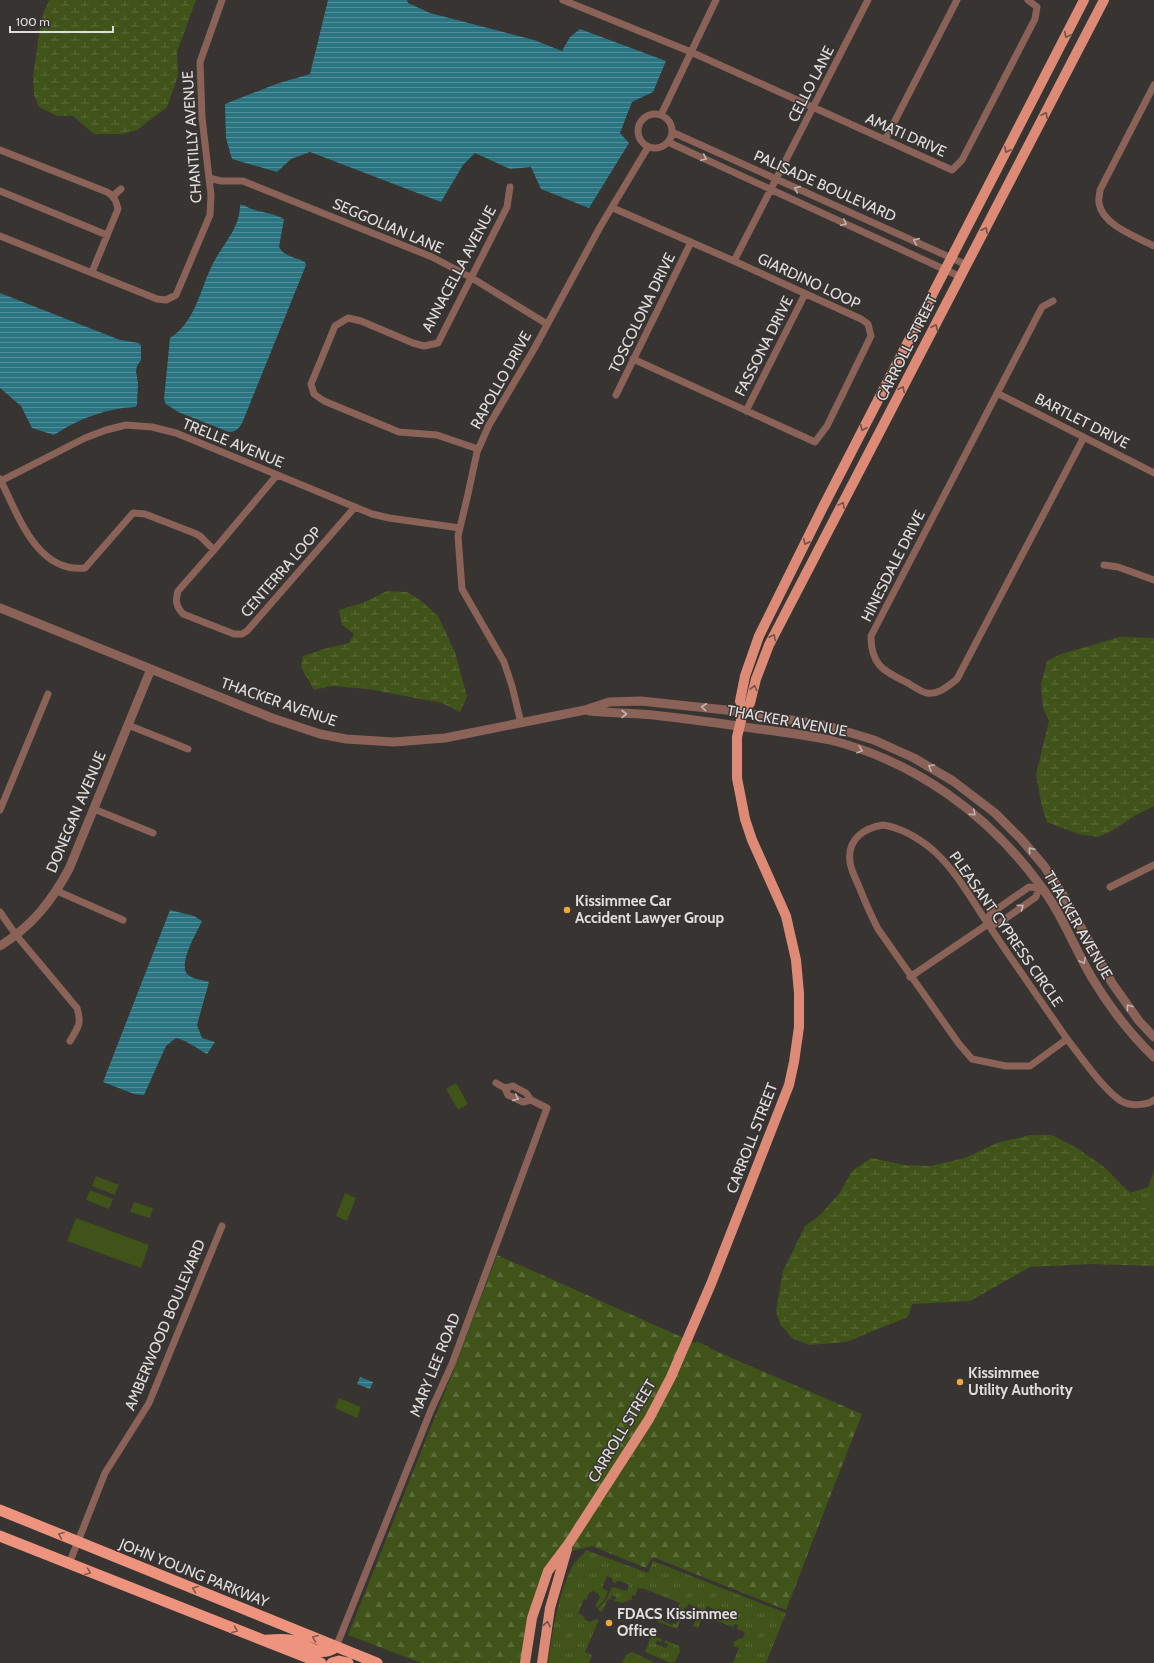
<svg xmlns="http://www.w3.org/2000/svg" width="1154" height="1663" font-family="Cabin,sans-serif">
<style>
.grass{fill:url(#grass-tufts)}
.forest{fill:url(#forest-firs)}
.wetland{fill:url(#wetland-marsh)}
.park{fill:#405319}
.water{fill:url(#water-rules)}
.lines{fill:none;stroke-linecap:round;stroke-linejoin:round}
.minor{stroke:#8a6258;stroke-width:7}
.tertiary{stroke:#8a6258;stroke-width:9}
.primary{stroke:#dd8b77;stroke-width:10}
.trunk{stroke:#ee937d;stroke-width:11}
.oneway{stroke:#71524a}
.oneway2{stroke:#c2b3ae}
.oneway3{stroke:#805a50}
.poi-dot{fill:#f0a63e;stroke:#373432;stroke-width:1.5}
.labels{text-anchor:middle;stroke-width:3;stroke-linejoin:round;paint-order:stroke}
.street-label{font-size:15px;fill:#e0dedd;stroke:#373432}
.poi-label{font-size:15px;font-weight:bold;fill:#e0dedd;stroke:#373432;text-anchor:start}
</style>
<defs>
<pattern id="grass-tufts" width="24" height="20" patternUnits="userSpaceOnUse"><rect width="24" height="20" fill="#405319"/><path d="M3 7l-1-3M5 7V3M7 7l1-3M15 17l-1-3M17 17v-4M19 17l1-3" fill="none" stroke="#5b6b3a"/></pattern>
<pattern id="forest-firs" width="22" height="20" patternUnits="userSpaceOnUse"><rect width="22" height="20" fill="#405319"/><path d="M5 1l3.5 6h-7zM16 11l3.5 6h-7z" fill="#5b6b3a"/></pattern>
<pattern id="wetland-marsh" width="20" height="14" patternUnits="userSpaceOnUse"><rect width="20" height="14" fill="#405319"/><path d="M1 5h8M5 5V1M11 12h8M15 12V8" fill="none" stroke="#5b6b3a"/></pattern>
<pattern id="water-rules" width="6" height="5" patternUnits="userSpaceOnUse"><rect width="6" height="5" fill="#2b7582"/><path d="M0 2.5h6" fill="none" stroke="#548f99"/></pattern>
</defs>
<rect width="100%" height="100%" fill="#373432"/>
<path class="grass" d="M1154,1171V1217L1130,1193L1148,1187Z
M586,1550L648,1573L653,1561L786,1613L766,1663H733L739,1648L733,1646C733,1641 737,1639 743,1638L745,1632L737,1629L738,1625L735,1624L733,1627L712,1619L715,1610L707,1606L698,1628L693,1626L700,1609L688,1604L687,1608L685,1607L677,1629L658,1622L657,1618L672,1625L673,1623L676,1624L678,1620L675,1619L680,1603L642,1588V1589L638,1588L635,1596L632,1595V1599L622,1603L614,1601L616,1597L612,1595L610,1600L608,1599L602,1612L599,1611L598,1609L606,1600L612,1587L627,1591L629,1585L618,1580L616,1583L612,1582L613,1579L607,1576L602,1588L608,1591L605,1599L597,1608L596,1605L600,1597L598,1594L593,1591L589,1593L586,1600L584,1599L578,1613L585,1617L584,1619L590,1622L596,1619L599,1620L585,1652L592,1655L589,1663H548C553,1629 557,1598 572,1567C575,1560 582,1557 586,1550Z
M651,1636L662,1639L661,1642L657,1640L656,1644L666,1648L668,1644L664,1643L665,1640L679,1646L680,1651L675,1662L671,1663L645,1652Z
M632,1652L655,1663H622L626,1655Z"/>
<path class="forest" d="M497,1255L684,1338L668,1375L646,1417L567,1539L544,1570L528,1617L521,1663H421L348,1635L454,1369Z
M691,1341L696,1343L697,1341L720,1353L862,1414L786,1610L655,1558L651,1559L646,1568L592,1546L571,1551L573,1545Z"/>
<path class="wetland" d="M49,0H196L177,52L178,76L167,107L137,130L122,134H94L73,116H57L39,107L34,95L33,77L41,19Z
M387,591L407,592L420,600L438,616L455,652L467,697L460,712L442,703L368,689L332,686L314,690L301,667L303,656L324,649L349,643L354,634L342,625L339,610L365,602Z
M1120,637L1154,638V806L1136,815L1112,831L1098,837L1078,834L1047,822L1041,803L1036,774L1049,721L1043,708L1041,685L1047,661L1061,654Z
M1030,1135H1052L1075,1147L1103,1166L1154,1217V1266L1090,1264L1030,1267L970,1301L912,1304L908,1317L846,1342L809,1345L792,1338L780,1324L776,1311L783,1271L805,1226L819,1216L839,1194L852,1171L871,1158L905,1165L930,1166L965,1158L997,1143Z"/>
<path class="park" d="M456,1083L468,1104L458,1110L446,1089Z
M96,1176L119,1185L115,1195L92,1186Z
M90,1190L113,1199L109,1209L86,1200Z
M345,1193L356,1198L347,1221L336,1216Z
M134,1202L153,1208L150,1218L130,1212Z
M76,1218L149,1245L141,1268L67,1241Z
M339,1398L361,1407L357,1418L335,1408Z"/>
<path class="water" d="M328,0H407L408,3L430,13L534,40L562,51L570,37L580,29L666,61L653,92L632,102L620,133L629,143L589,208L541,189L531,167L510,169L475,153L463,165L441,202L310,152L291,159L277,172L232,159L226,138L225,104L276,84L310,74Z
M240,205C245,204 247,208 252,209C263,213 274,213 284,219L279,247C284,257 296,257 305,262L306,265L243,421C240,427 237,432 229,432L178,412L166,404L164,399L170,338C198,320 200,285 216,258C226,241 240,226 240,205Z
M0,293L120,340L139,343L141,346V360L137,366L136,371L138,383L137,405L135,407C107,408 78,419 54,435L32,428L21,406L0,388Z
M170,910L194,916L202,921C197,932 177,965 188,975C193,979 203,980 209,982L197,1025L202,1038L215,1042L207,1054C196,1048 188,1041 176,1038L166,1046L144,1095L134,1094L103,1082Z
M360,1377L373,1382L370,1389L357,1384Z"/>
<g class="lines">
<path class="minor" d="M563,0L691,52L952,170L962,160L1035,19L1037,7L1028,0
M1154,85L1100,190C1100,194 1098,199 1099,203C1102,225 1137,237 1154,246
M638 131a17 17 0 1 1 34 0a17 17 0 1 1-34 0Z
M661,115L716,0
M672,132L967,265
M885,140L957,0
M668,142L961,277
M0,150L107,192C115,197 116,201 118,209L92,272
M209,178L221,181H243L432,257L472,278L547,324
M0,191L107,235
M113,196L121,189
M613,208L734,261L861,319L868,324L871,336L827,426L815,442L633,359
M0,236L157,299L166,300L176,295L210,215L211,195L202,118L200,62L222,0
M734,261L868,0
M1053,301L1042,307L871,636C871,666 884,671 908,683C913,686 921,692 927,693C939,695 949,685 957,679L1084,437
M997,393L1154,473
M616,395L691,242
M746,411L805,294
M478,449L437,435L399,432L324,401L314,394L311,384L335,326L348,318L361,321L413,343L424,346L438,343L507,207L510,187
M277,475L214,550L178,591C175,601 176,606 183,614L234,634H242L247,631L355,507
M0,479C18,514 36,573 85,568L133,513L145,514L194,533L200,536L214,550
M1,481L85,438L106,430L126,425L152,427L176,433L372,514L389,518L460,528
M1104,565L1118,567L1154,580
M521,723L512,686L504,662L462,589L458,536L468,494L477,452L489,425L534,349L600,227L648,147
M128,725L188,749
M94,809L153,833
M0,810L48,694
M883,825C902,828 920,839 934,851C956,871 972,900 988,924C1014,963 1041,1001 1067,1039L1030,1066H1006L972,1059L959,1044L878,929C871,915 865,902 860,889C857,881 851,871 850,862C847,839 864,828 883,825Z
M1110,887L1154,865
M57,891L123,920
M0,912L16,935L77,1008C82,1024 78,1027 70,1041
M910,977L988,924H998L1036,897L1039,888L1029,887L990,914L988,924
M1067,1039C1082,1058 1102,1088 1121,1101C1129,1106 1146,1106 1154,1100
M505,1088L508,1095L523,1102L531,1100
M69,1564L105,1473L149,1403L222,1226
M336,1647L431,1410L452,1364L547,1108L531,1100L526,1093L513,1086L505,1088L496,1083"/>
<path class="tertiary" d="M0,608L272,718L320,734L346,739L394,742L445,738L585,710L609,702L641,701L726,710L805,722L828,726L874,740L914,758L953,781L995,813L1021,839L1044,866L1062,893L1112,983L1139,1021L1154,1037
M589,711C610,713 631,713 653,715C688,719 724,724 759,729C783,732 806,735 830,740C915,761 989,815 1040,885C1062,914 1074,947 1092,978C1109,1006 1130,1034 1154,1057
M0,946C32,926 51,902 69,869L151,669"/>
<path class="primary" d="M743,712L740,701L745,676L759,636L823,507L1084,0
M525,1663L532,1618L548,1571L569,1543L649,1419L671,1377L711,1284L789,1085L794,1062L799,1027V993L796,960L786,916L752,840L745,819L737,778V737L743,712L750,703L756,679L769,645L1104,0
M542,1663L550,1608L567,1549"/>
<path class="trunk" d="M0,1510L377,1663
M0,1536L321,1663
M267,1640C274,1640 282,1639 289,1640C308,1643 317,1659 336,1647
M332,1663L339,1661L348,1663"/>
</g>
<defs><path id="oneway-chevron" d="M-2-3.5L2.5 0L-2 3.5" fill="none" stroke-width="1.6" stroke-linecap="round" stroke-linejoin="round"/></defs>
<g class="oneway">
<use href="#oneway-chevron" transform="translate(1067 35) rotate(117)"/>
<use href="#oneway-chevron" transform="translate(1045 115) rotate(-63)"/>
<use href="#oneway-chevron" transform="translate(1007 150) rotate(117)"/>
<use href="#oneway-chevron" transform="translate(985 230) rotate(-63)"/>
<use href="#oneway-chevron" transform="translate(935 327) rotate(-63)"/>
<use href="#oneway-chevron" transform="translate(902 389) rotate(-63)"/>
<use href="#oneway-chevron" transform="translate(863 428) rotate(117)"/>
<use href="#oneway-chevron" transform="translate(842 505) rotate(-62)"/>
<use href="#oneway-chevron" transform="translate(806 542) rotate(116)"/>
<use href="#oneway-chevron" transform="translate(773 637) rotate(-63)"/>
<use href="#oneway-chevron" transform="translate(754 688) rotate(-77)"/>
<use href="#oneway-chevron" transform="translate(547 1624) rotate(-80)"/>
</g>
<g class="oneway2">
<use href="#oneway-chevron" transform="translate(704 158) rotate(25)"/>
<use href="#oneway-chevron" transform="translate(797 189) rotate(-156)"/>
<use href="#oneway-chevron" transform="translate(844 223) rotate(25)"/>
<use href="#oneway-chevron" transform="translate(916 241) rotate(-156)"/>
<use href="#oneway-chevron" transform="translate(704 707) rotate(-174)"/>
<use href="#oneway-chevron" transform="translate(624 714)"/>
<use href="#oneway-chevron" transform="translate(860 750) rotate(19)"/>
<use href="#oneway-chevron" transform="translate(931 767) rotate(-150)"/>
<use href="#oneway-chevron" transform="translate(973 813) rotate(40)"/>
<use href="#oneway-chevron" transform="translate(1031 850) rotate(-131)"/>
<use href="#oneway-chevron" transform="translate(1021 907) rotate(-36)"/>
<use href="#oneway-chevron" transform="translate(1083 961) rotate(62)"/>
<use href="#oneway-chevron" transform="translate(1129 1007) rotate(-127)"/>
<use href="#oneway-chevron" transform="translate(516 1098) rotate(24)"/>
</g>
<g class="oneway3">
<use href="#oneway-chevron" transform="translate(61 1535) rotate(-158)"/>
<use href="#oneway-chevron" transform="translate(88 1572) rotate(22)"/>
<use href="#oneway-chevron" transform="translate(195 1589) rotate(-158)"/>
<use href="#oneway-chevron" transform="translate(235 1630) rotate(22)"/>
<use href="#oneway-chevron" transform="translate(315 1638) rotate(-158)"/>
</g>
<g class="poi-dot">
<circle cx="567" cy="910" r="4"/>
<circle cx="960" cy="1382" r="4"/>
<circle cx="609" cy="1623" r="4"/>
</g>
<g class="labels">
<g class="street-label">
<text transform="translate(811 84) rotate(-63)" y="5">CELLO LANE</text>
<text transform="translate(906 135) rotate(24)" y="5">AMATI DRIVE</text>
<text transform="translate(192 137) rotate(-94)" y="5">CHANTILLY AVENUE</text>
<text transform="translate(825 186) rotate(24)" y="5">PALISADE BOULEVARD</text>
<text transform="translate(388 226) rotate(23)" y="5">SEGGOLIAN LANE</text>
<text transform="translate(459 269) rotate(-62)" y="5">ANNACELLA AVENUE</text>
<text transform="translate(809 281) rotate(25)" y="5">GIARDINO LOOP</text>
<text transform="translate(642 313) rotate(-64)" y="5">TOSCOLONA DRIVE</text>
<text transform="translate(764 346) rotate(-63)" y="5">FASSONA DRIVE</text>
<text transform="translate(907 348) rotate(-63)" y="5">CARROLL STREET</text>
<text transform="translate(501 380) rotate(-61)" y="5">RAPOLLO DRIVE</text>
<text transform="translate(1082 421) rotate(27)" y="5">BARTLET DRIVE</text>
<text transform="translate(233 443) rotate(22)" y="5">TRELLE AVENUE</text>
<text transform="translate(893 566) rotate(-63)" y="5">HINESDALE DRIVE</text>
<text transform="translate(281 572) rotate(-49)" y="5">CENTERRA LOOP</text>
<text transform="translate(279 702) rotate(19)" y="5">THACKER AVENUE</text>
<text transform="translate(787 721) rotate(10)" y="5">THACKER AVENUE</text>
<text transform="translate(76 812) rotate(-67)" y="5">DONEGAN AVENUE</text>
<text transform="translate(1078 925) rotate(60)" y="5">THACKER AVENUE</text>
<text transform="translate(1006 929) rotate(55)" y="5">PLEASANT CYPRESS CIRCLE</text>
<text transform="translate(752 1138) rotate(-69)" y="5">CARROLL STREET</text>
<text transform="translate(165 1325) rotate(-67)" y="5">AMBERWOOD BOULEVARD</text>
<text transform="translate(435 1365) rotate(-68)" y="5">MARY LEE ROAD</text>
<text transform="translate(622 1431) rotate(-59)" y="5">CARROLL STREET</text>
<text transform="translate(194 1573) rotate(22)" y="5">JOHN YOUNG PARKWAY</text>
</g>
<g class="poi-label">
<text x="575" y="906">Kissimmee Car<tspan x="575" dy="17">Accident Lawyer Group</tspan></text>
<text x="968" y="1378">Kissimmee<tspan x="968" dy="17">Utility Authority</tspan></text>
<text x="617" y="1619">FDACS Kissimmee<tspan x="617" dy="17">Office</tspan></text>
</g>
</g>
<path d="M10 26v6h103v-6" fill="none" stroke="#e0dedd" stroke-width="2"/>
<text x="16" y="26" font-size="12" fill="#e0dedd" stroke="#373432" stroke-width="3" paint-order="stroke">100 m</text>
</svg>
